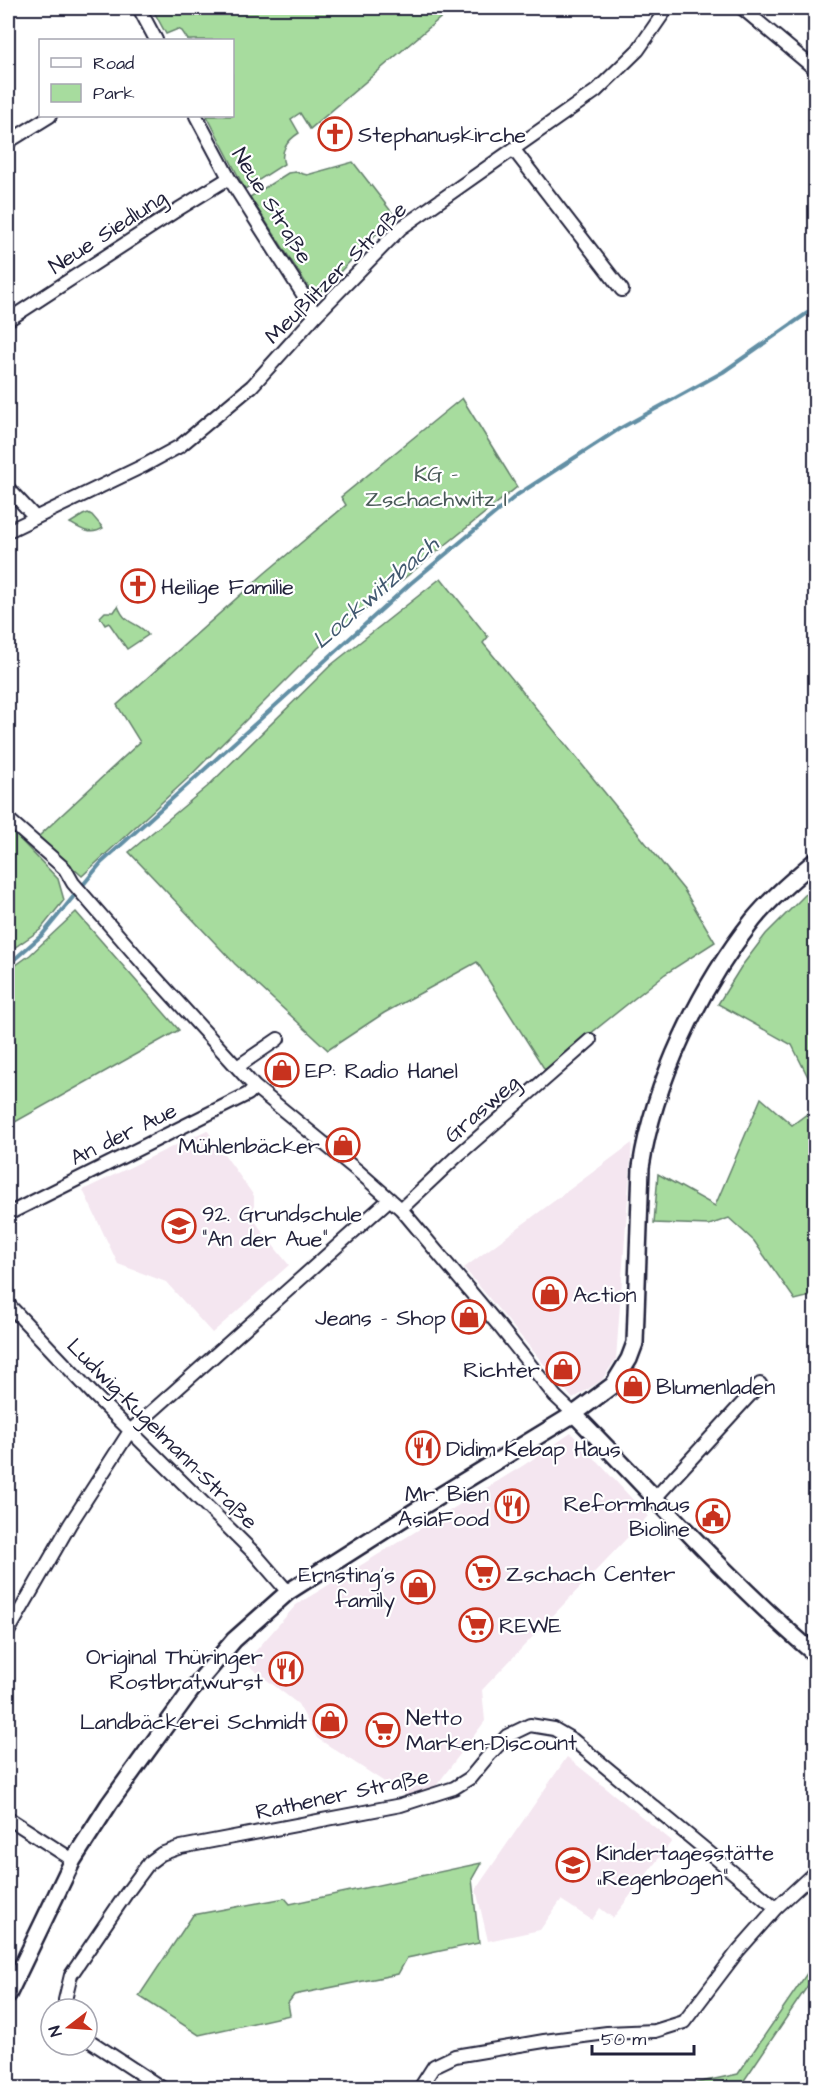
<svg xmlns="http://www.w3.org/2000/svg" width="823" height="2096" font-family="'Architects Daughter',sans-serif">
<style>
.built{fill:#f4e6f0}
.green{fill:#a7dc9e;stroke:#647f6c;stroke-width:1.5}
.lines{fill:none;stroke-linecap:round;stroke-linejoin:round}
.stream{stroke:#628fa5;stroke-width:4}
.minor-casing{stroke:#22223b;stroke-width:16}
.tertiary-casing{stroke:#22223b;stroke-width:20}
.minor{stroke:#fff;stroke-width:12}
.tertiary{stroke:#fff;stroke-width:15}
.labels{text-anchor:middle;stroke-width:4.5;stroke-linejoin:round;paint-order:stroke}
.poi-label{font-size:22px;fill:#22223b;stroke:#fff;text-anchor:start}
.street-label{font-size:22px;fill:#22223b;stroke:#fff}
.park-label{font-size:22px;fill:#4a5a59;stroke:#fff}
.water-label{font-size:24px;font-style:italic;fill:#425970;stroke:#fff}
</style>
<rect width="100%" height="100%" fill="#fff"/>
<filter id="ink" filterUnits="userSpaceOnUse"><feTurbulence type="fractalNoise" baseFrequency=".0167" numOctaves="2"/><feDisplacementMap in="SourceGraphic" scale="12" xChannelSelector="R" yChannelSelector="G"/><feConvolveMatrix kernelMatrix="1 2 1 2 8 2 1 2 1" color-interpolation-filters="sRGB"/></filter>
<g filter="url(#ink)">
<path class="built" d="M207,1130L254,1196V1219L263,1233L289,1265L212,1333L166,1282L118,1264L83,1190Z
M632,1143L616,1359L602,1380L573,1399L464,1268Z
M571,1433L648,1516L482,1690L485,1721L436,1786L406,1796L317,1738L298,1704L245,1663L296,1605L524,1465Z
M567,1757L672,1841L613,1918L600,1908L592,1920L561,1900L540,1930L488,1941L476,1889Z"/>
<path class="green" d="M152,8H452L310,129L300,113L291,119L299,133C288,140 279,151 284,164L245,189L207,116H232V40H188L182,31L178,29L166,34Z
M353,162L397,219L382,234H376L319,294H313L250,197L288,173L296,172L307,175Z
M462,398L517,487L318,648L187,779L82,876L38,837L140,742L117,705L265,573L346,505L341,497Z
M88,513L92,515L103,528C91,536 82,530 70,523L83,515Z
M441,578L488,637L483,643L684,890L715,942L665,974L545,1070L477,962L384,1013L328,1050L235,964L129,852L207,787L331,665Z
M118,606C126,627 139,621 148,635L127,649L109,623L105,625L100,617L105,612H114Z
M8,827L58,879L64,900L40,930L8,952Z
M815,885V1091L792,1045L718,1004L741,967L766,934Z
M76,912L179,1030L8,1126V971L30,955Z
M761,1098L792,1125L815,1108V1295L795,1300L754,1241L729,1218L709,1225L654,1223L658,1174L715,1206Z
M481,1863L472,1879L479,1943L407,1958L398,1974L294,1995L288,2003L290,2015L199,2035L139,1996L193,1915L285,1898L290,1904Z
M810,1969L815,1975L739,2088H673L738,2074Z"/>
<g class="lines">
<path class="stream" d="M8,965L42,935L101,863L411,583L517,495L619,429L723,372L816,307"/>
<defs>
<path id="minor" d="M139,8L156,40
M742,8L816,70
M196,116L229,178L316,315
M8,142L50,116
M514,150L622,290
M8,320L177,210L229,178
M8,488L35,517
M8,531L145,465L180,446L252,386L316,315L401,228L596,91L638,50L667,8
M8,819L65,869L73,883L145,966L255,1087L359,1172L401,1209L500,1327L555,1396L574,1414
M237,1067L278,1039
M401,1209L456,1157L590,1040
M8,1214L248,1094L255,1087
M8,1304L93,1394L255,1554L288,1592
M656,1497L760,1384
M8,1632L70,1524L130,1431L390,1199
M8,1818L73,1860
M68,2009L65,2000L71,1975L126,1894L149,1863L161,1854L181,1847L401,1805L454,1788L470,1778L489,1755L507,1736L530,1725L554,1729L573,1740L776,1908
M87,2039L162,2088
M420,2088L434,2066L455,2056L544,2041L607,2033L655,2031L684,2022L738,1951L776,1908L816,1871"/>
<path id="tertiary" d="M574,1414C654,1495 729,1581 816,1655
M8,1995L73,1860L109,1804L190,1692L234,1640L288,1592L415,1511L574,1414L613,1385L629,1359L635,1343L641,1167C654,1082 700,987 753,920C771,898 795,878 816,860"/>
</defs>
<use href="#minor" class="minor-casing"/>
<use href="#tertiary" class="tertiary-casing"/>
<use href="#minor" class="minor"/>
<use href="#tertiary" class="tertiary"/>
</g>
</g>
<defs>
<symbol id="church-ring" viewBox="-11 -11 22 22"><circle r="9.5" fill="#fff" stroke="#c8321e" stroke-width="1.5"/><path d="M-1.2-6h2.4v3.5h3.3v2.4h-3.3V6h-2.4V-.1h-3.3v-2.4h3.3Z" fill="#c8321e"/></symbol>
<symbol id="shop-ring" viewBox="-11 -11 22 22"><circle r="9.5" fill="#fff" stroke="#c8321e" stroke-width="1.5"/><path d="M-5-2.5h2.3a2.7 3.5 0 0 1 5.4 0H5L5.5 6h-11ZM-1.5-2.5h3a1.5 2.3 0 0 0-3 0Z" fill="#c8321e"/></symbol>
<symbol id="school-ring" viewBox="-11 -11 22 22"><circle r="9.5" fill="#fff" stroke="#c8321e" stroke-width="1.5"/><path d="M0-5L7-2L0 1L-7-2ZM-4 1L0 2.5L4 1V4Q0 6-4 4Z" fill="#c8321e"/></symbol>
<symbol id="restaurant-ring" viewBox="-11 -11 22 22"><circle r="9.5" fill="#fff" stroke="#c8321e" stroke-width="1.5"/><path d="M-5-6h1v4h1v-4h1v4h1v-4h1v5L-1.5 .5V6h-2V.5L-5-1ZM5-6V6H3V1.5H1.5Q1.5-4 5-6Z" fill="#c8321e"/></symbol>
<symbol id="civic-ring" viewBox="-11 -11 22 22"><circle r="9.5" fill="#fff" stroke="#c8321e" stroke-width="1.5"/><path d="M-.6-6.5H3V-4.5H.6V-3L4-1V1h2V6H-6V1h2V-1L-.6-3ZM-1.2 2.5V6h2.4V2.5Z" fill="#c8321e"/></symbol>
<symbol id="supermarket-ring" viewBox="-11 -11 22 22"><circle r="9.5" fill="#fff" stroke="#c8321e" stroke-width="1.5"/><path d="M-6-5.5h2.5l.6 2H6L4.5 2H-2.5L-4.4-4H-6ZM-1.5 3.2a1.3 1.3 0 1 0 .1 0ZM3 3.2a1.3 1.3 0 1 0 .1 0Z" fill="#c8321e"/></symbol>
</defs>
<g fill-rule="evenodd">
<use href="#church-ring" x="316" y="115" width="38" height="38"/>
<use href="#church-ring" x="119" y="567" width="38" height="38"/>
<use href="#shop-ring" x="263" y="1051" width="38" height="38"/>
<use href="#shop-ring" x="324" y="1126" width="38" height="38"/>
<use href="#school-ring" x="160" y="1207" width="38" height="38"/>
<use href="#shop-ring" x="531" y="1275" width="38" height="38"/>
<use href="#shop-ring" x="450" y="1298" width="38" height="38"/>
<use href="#shop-ring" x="544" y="1350" width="38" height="38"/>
<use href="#shop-ring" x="614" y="1367" width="38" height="38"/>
<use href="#restaurant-ring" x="404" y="1429" width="38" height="38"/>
<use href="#restaurant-ring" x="493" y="1487" width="38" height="38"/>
<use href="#civic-ring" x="694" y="1497" width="38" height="38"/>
<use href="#supermarket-ring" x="464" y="1554" width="38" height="38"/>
<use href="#shop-ring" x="399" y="1568" width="38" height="38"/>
<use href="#supermarket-ring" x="457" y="1606" width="38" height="38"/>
<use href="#restaurant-ring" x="267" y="1650" width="38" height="38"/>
<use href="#shop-ring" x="311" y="1702" width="38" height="38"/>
<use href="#supermarket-ring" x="364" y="1711" width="38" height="38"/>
<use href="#school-ring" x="554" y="1846" width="38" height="38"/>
</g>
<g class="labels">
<g class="poi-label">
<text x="358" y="142">Stephanuskirche</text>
<text x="161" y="594">Heilige Familie</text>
<text x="305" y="1078">EP: Radio Hanel</text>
<text x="320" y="1153" text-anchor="end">Mühlenbäcker</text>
<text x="202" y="1221">92. Grundschule<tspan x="202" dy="25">"An der Aue"</tspan></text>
<text x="573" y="1302">Action</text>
<text x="446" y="1325" text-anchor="end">Jeans - Shop</text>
<text x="540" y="1377" text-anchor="end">Richter</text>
<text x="656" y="1394">Blumenladen</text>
<text x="446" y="1456">Didim Kebap Haus</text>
<text x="489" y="1501" text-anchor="end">Mr. Bien<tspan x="489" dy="25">AsiaFood</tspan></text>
<text x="690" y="1511" text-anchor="end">Reformhaus<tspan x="690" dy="25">Bioline</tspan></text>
<text x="506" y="1581">Zschach Center</text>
<text x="395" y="1582" text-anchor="end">Ernsting's<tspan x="395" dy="25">family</tspan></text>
<text x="499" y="1633">REWE</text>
<text x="263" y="1664" text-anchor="end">Original Thüringer<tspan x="263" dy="25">Rostbratwurst</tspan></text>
<text x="406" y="1725">Netto<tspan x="406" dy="25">Marken-Discount</tspan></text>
<text x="307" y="1729" text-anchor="end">Landbäckerei Schmidt</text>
<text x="596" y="1860">Kindertagesstätte<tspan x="596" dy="25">„Regenbogen“</tspan></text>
</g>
<g class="street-label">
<text transform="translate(273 205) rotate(58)" y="8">Neue Straße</text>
<text transform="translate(107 231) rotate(-33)" y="8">Neue Siedlung</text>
<text transform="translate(335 272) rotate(-45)" y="8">Meußlitzer Straße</text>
<text transform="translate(481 1108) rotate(-41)" y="8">Grasweg</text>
<text transform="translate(123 1133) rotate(-26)" y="8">An der Aue</text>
<text transform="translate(163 1433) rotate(45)" y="8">Ludwig-Kugelmann-Straße</text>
<text transform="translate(342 1793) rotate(-12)" y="8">Rathener Straße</text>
</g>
<g class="park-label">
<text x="436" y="481">KG -<tspan x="436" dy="25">Zschachwitz I</tspan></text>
</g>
<g class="water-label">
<text transform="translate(375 592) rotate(-41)" y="8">Lockwitzbach</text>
</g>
</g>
<rect width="823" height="2096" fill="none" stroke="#fff" stroke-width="30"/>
<rect x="15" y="15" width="793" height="2066" fill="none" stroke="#22223b" stroke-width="2" filter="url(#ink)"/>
<rect x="39" y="39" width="195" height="78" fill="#ffffff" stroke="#a7a7b1" stroke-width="1.5"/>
<rect x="51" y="58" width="30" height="9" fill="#ffffff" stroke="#a7a7b1" stroke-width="1.5"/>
<text x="93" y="69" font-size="18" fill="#22223b">Road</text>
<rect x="51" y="84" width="30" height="18" fill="#a7dc9e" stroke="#a7a7b1" stroke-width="1.5"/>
<text x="93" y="99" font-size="18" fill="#22223b">Park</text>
<g transform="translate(69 2027) rotate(253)"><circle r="28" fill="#ffffff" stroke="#a7a7b1" stroke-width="1.5"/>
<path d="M0-4.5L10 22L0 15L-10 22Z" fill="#c8321e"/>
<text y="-9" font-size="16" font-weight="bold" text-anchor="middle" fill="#22223b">N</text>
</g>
<path d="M592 2045v9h102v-9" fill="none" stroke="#22223b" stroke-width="3"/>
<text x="601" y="2045" font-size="18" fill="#22223b" stroke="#ffffff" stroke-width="4.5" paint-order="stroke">50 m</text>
</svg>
